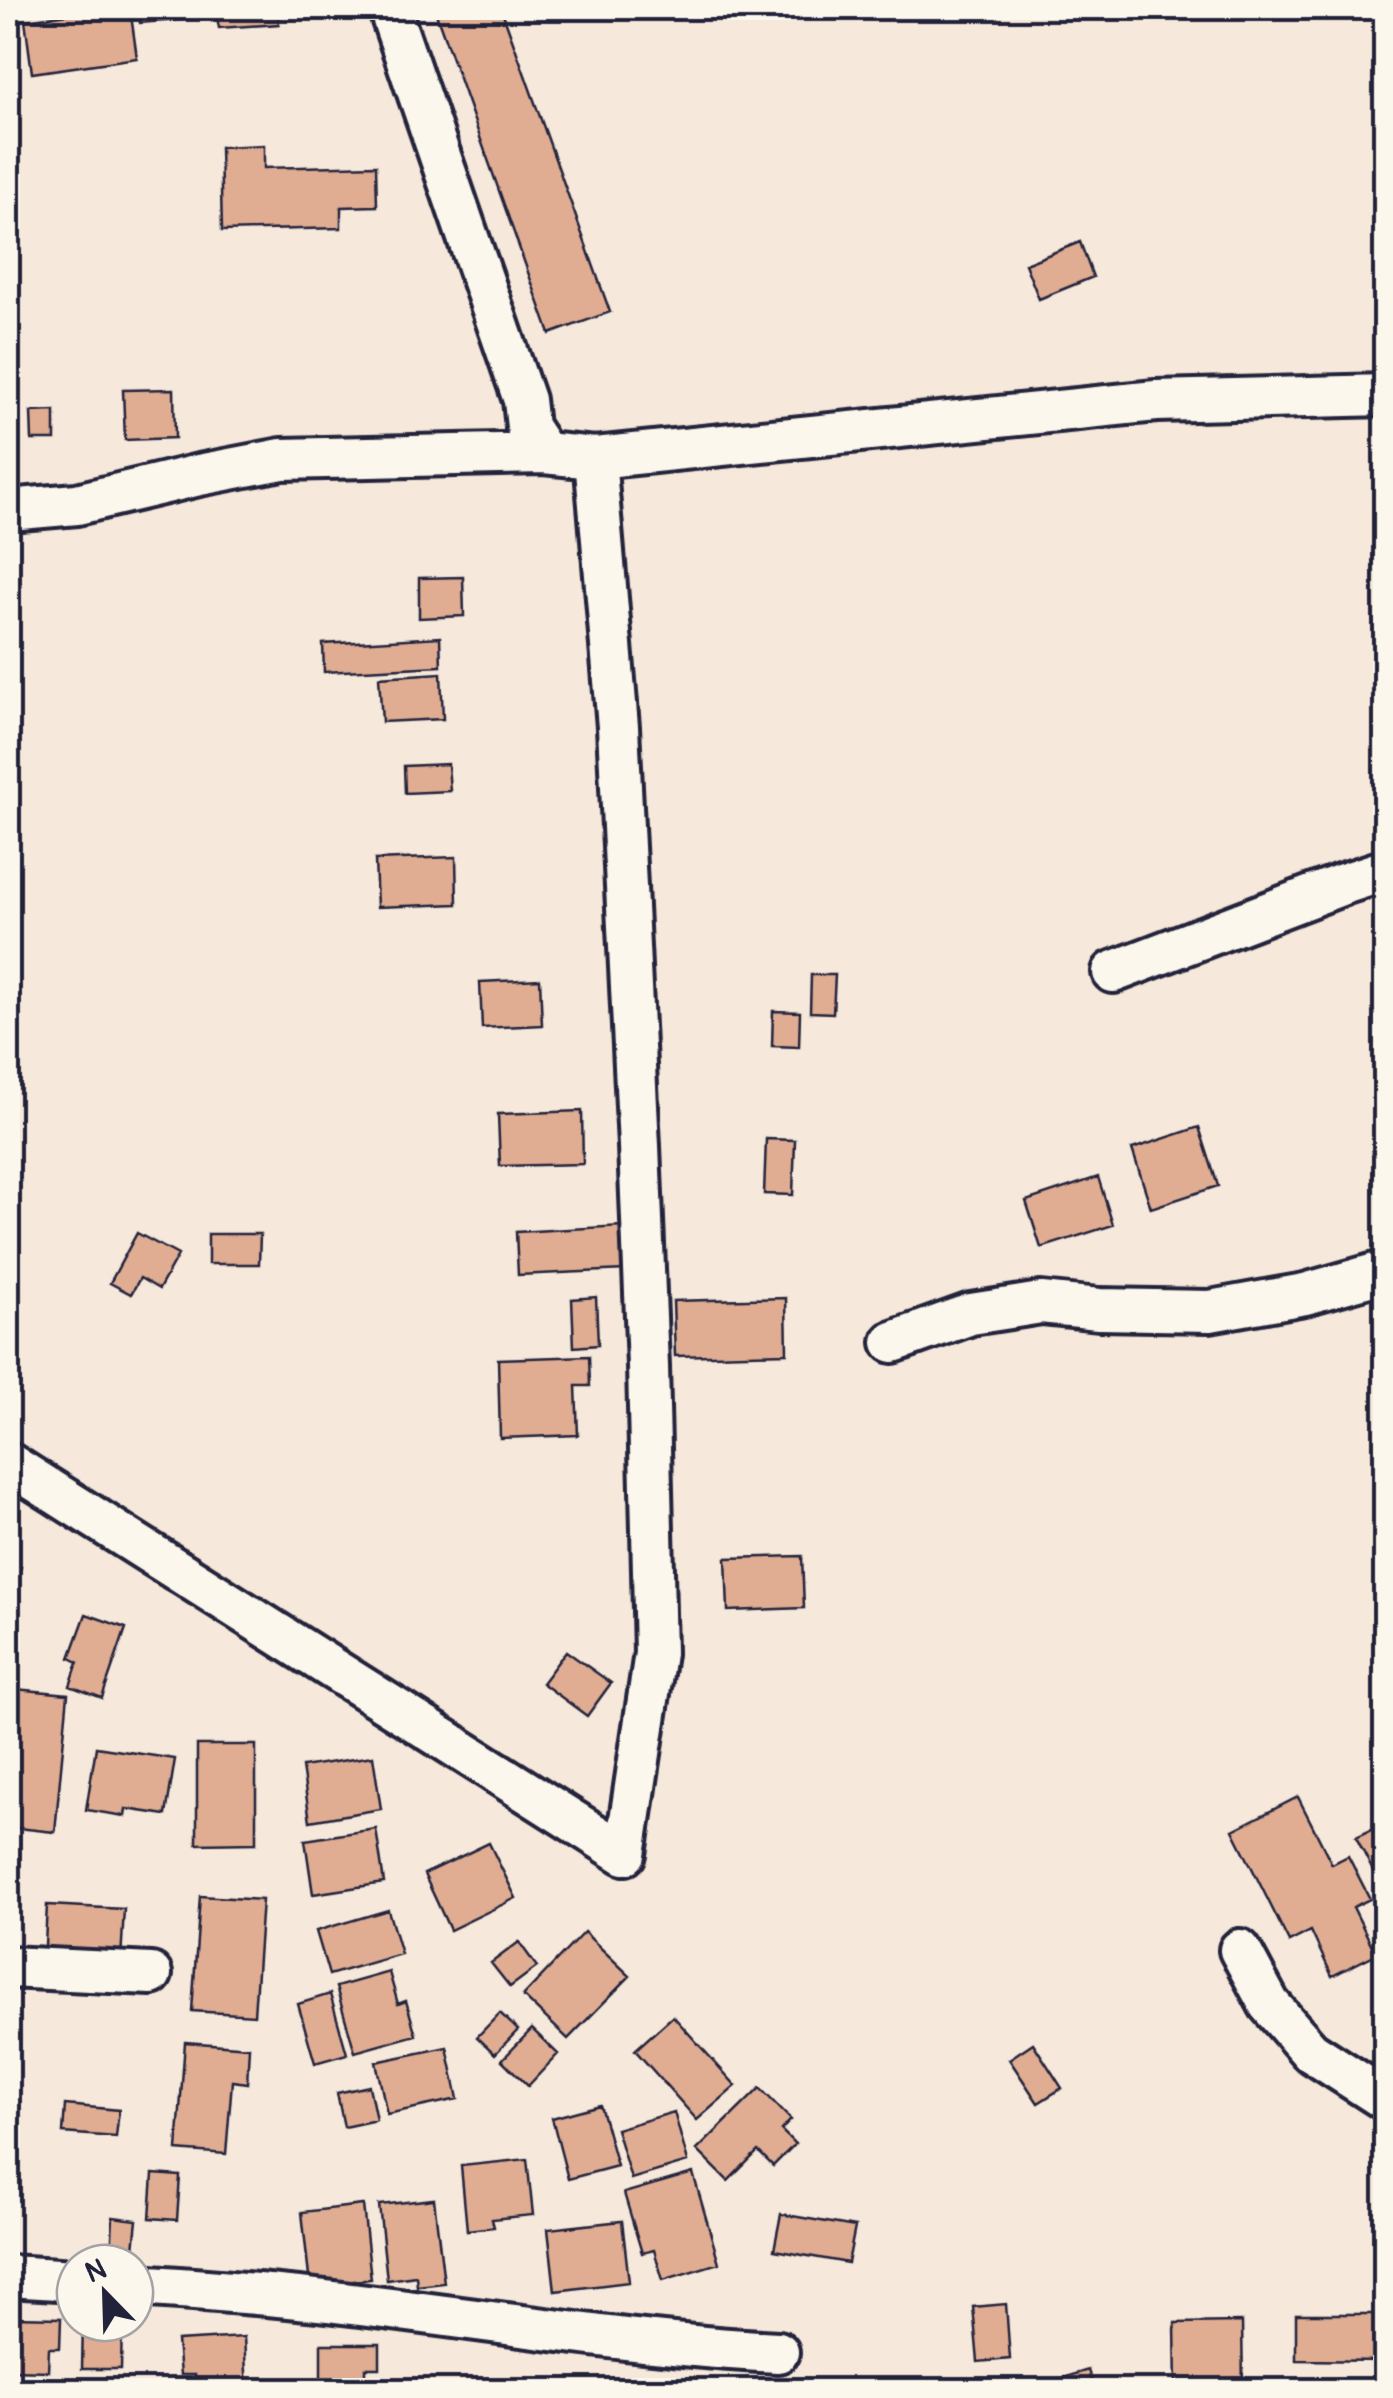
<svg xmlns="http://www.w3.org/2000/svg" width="1393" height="2398" font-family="Pangolin,sans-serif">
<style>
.building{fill:#e0ad93;stroke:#22223b;stroke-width:2.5}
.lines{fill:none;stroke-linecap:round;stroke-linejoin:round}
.minor-casing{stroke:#22223b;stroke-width:48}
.minor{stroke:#fbf7ec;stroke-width:40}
</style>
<rect width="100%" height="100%" fill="#f6e8da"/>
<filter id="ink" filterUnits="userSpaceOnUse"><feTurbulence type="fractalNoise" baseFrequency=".01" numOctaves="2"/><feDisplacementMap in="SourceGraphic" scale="20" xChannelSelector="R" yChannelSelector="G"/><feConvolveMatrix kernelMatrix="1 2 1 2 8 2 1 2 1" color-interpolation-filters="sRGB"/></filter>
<g filter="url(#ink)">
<path class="building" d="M112,8H130L137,58L32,73L25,20Z
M139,8H278L279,24L219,28L217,17L140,23Z
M434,8H501L610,312L550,334Z
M264,145V168L376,165L377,206L341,207V228L222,231L220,147Z
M1080,242L1093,277L1039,299L1025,264Z
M174,389L175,438L125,440L123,390Z
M55,411V440H32L31,412Z
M463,577L464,616L419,618V578Z
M440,637L441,666L324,672L323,644Z
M441,673L443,719L382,722L379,677Z
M448,764L450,791L405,793L404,766Z
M456,857L457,904L377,907L375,860Z
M811,975H835L833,1013L810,1012Z
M540,979L542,1025L482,1028L480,982Z
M773,1011L800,1012L799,1047L772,1046Z
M582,1111L583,1164L500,1166L498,1114Z
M1199,1127L1218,1186L1151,1208L1132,1149Z
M766,1139L795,1140L793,1195L764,1194Z
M1098,1177L1113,1225L1041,1248L1026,1201Z
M623,1226L625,1270L518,1275L516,1232Z
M137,1233L178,1255L159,1289L140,1278L131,1294L110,1283Z
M208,1234H260L259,1264H208Z
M596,1297L598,1345L574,1347L572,1299Z
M786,1298L787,1353L675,1356L673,1301Z
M589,1356L590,1386H576L578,1435L500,1438L498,1359Z
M802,1556L804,1608L728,1611L726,1558Z
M8,1561L21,1567L8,1599Z
M86,1614L126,1628L102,1698L70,1686L78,1662L70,1658Z
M566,1651L611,1683L587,1716L542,1683Z
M15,1689L68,1694L55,1832L8,1827V1768Z
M197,1745H256V1843L197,1844Z
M96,1747L175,1759L166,1815L126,1809L125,1816L86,1810Z
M373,1756L381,1809L310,1821L302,1767Z
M1298,1797L1332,1864L1348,1856L1370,1899L1353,1907L1376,1954L1332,1976L1311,1931L1289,1942L1233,1830Z
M1386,1823V1890L1383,1891L1356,1837Z
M376,1829L384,1883L313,1894L305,1840Z
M489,1843L516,1898L450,1930L424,1874Z
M200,1896L262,1900L254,2015L192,2011Z
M47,1905L124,1909L121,1959L44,1965Z
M388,1910L401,1954L329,1975L316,1931Z
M584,1932L630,1976L568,2039L523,1996Z
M519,1942L537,1967L510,1987L491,1963Z
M389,1972L398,2004L406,2001L416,2035L355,2052L336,1987Z
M330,1994L347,2054L315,2063L298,2004Z
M500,2013L518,2030L495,2054L477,2037Z
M673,2016L736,2086L697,2120L635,2050Z
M532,2029L558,2054L528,2086L502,2060Z
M185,2042L249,2047L247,2083L232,2081L226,2154L177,2150Z
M1033,2043L1062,2088L1038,2103L1009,2059Z
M447,2047L458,2099L387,2114L376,2062Z
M369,2086L376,2120L344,2127L337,2093Z
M760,2088L791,2120L781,2130L795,2144L773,2166L758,2151L728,2181L697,2150Z
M65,2105L119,2110L116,2137L63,2133Z
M600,2105L617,2166L568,2179L552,2118Z
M674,2112L688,2162L631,2179L616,2129Z
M527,2159L533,2215L492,2219L494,2227L467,2230L461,2166Z
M693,2173L719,2263L663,2280L654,2250L642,2253L624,2193Z
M153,2174L180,2176L177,2220L150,2218Z
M434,2199L444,2283L417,2286L416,2276L387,2280L379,2205Z
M363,2205L371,2279L310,2286L302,2212Z
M781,2214L855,2227L848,2263L774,2250Z
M113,2217L137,2220L133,2259L111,2258Z
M622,2221L629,2282L555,2291L548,2229Z
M1006,2304L1010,2359L978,2362L973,2307Z
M1296,2314H1386L1385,2361L1296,2360Z
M12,2317L61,2318L60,2348H49L48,2371L11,2370Z
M1242,2322L1243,2390H1176L1175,2323Z
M83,2323H122L121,2369H82Z
M244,2337L247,2390H197L195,2375H180L177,2341Z
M321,2344H380V2368H366V2390H321Z
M1088,2370L1094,2390H1024Z"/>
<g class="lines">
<defs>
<path id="minor" d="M389,8L524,400L527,427L544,453
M8,510L77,504L199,475L282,459L544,453L595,458L1156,401L1386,395
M1113,972L1343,884L1386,870
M893,1342L971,1314L1041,1303L1099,1309L1210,1311L1305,1294L1386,1271
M8,1463L625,1854L655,1653L648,1366L639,1146L618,727L595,458
M1240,1950L1269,2004L1310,2051L1386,2100
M8,1967L151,1974
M8,2276L75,2280
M135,2285C196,2289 256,2293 317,2300C471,2317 623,2344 778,2352"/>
</defs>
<use href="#minor" class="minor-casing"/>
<use href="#minor" class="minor"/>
</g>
</g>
<rect width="1393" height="2398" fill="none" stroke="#fbf7ec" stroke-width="40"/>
<rect x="20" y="20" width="1353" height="2358" fill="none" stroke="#22223b" stroke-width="4" filter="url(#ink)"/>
<g transform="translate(105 2293) rotate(337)"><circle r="48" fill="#fbf7ec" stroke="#a4a2a5" stroke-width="2.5"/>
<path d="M0-8L18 38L0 25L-18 38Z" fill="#22223b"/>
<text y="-15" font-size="28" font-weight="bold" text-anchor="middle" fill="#22223b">N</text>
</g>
</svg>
